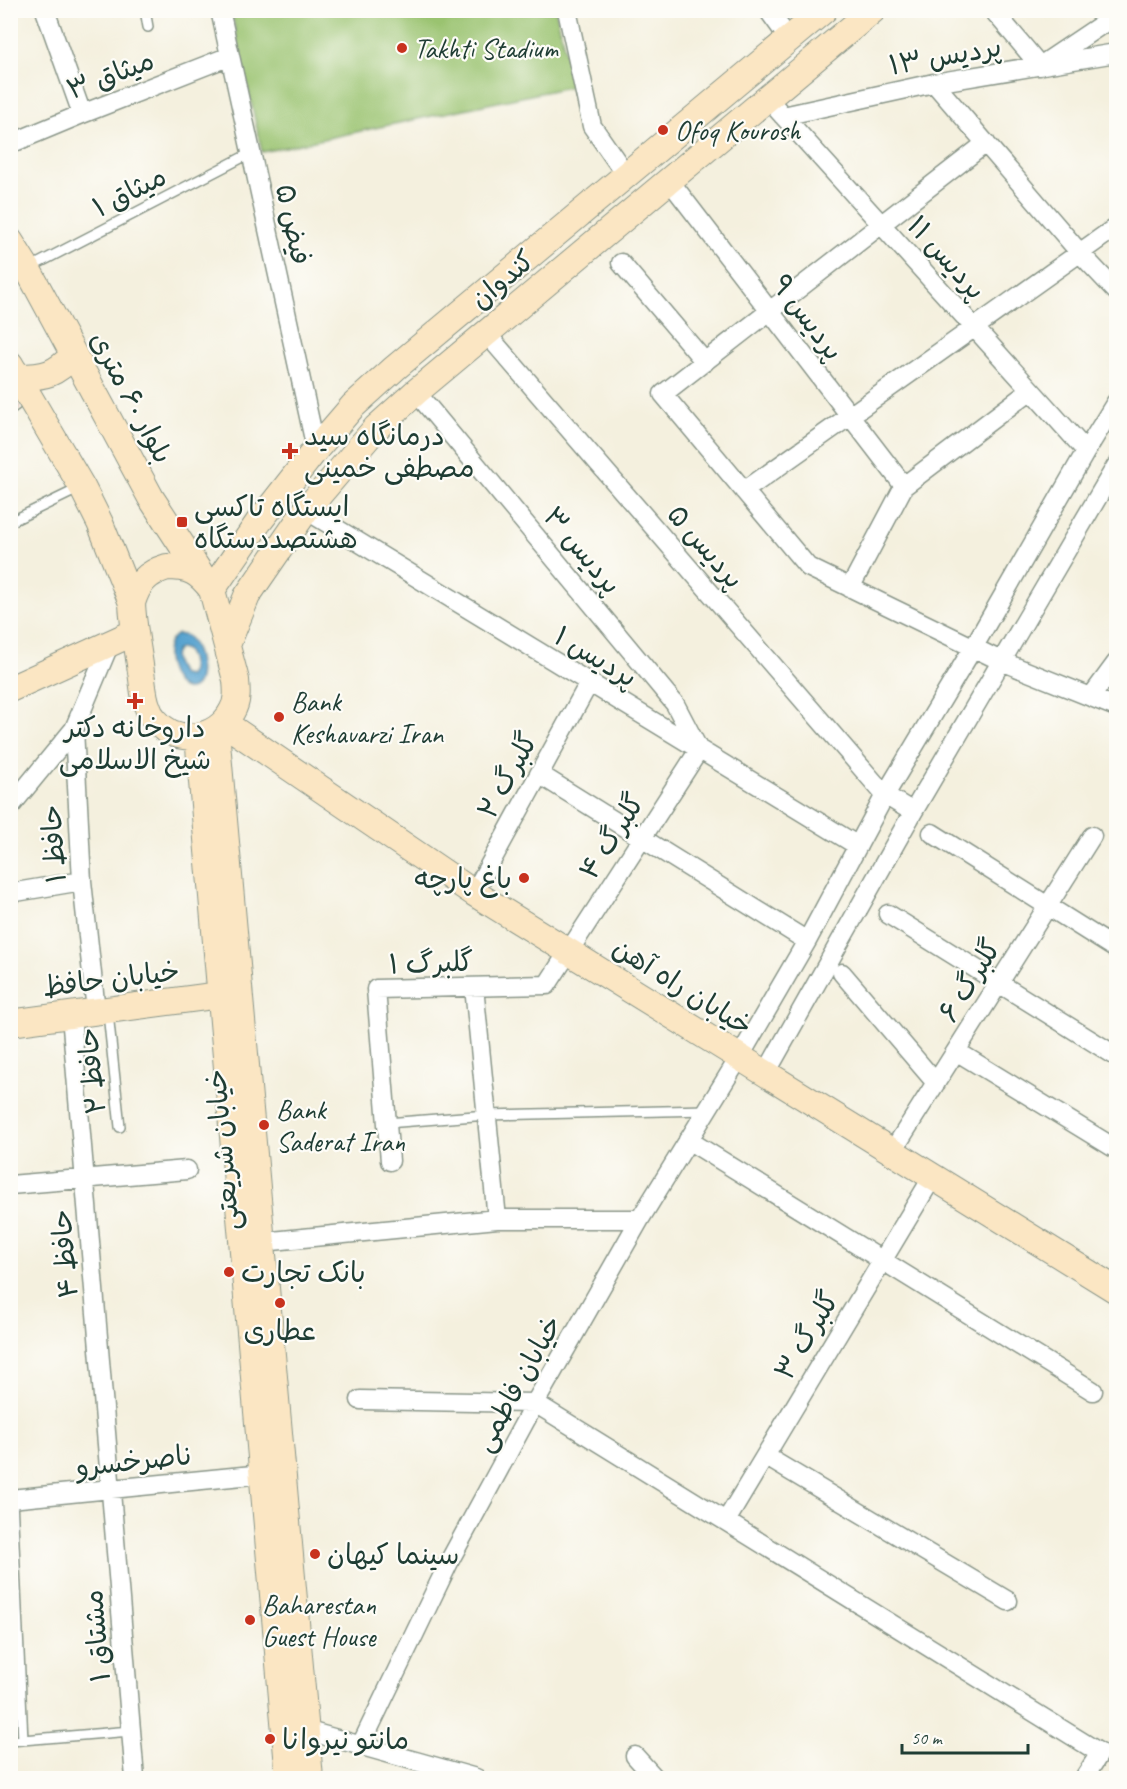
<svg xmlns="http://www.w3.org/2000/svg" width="1127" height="1789" font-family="Caveat,'Playpen Sans Arabic',sans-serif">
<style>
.green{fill:#9ac370;stroke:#5c8052;stroke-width:1.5}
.water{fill:#57a2cf;stroke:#3b7082;stroke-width:1.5;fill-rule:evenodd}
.building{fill:url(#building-back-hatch)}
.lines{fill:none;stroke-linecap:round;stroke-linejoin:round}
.lane-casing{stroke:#8a9689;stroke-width:12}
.street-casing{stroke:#8a9689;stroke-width:21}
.secondary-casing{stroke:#8a9689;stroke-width:28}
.lane{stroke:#fff;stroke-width:9}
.street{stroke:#fff;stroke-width:18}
.secondary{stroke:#fbe6c3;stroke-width:26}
.poi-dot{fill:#c8321e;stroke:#fdfcf7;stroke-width:2}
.labels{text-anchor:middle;stroke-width:4.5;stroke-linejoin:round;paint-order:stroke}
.poi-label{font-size:28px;fill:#1f3d34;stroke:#fdfcf7;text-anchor:start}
.street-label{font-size:28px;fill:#1f3d34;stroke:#fdfcf7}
</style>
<defs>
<pattern id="building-back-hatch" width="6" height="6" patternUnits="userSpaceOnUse" patternTransform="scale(1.5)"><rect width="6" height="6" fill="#d4a2a0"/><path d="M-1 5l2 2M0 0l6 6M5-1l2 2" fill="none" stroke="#ab8583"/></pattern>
</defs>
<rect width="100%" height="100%" fill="#fdfcf7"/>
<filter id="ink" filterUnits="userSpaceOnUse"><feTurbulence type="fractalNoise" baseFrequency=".0167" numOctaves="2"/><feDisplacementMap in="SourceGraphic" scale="12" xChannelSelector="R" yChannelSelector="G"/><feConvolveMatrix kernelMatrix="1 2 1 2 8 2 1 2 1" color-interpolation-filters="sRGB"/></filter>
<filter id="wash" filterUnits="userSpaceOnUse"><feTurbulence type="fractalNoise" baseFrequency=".008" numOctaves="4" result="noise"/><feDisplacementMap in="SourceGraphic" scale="24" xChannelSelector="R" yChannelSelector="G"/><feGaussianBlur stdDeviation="1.35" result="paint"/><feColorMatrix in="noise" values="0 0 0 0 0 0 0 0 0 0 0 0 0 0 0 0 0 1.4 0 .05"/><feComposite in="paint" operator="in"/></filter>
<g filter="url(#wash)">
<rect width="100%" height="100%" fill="#f4f0de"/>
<path class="green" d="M231,11H556L573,86L262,152Z"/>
<path class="water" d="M178,634C181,635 184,635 187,636C198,644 208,687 189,689C171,692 156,644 178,634ZM180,648L186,650L190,658L192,670L189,676L182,675C176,667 169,654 180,648Z"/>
<g id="blocks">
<path class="building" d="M14,396L21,408L13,414L10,411V400Z"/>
</g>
</g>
<g filter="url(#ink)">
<use href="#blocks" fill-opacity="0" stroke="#8a9689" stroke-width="1.5"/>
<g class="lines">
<defs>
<path id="lane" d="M145,10L148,27
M29,268L251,153
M10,522L80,488
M108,1013L120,1127
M387,1123L487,1115L707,1110
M12,1499L23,1740
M10,1741L131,1731"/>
<path id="street" d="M45,10L82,114
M220,10L316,449
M567,10L592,126L626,175
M768,10L789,39
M993,10L1040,66L1116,15
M934,83L1080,253L1116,291
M767,98L1086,451
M783,116L934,83L1116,53
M986,143L663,394L808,567L1001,661L1116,707
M10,144L82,114L230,56
M669,180L904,486
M621,263L705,362
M486,333L885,795L913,812
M744,491L1116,227
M306,510L858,846
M850,588L904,486L1031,390
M1091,697L1116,663
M539,774L807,941
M10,807L74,729
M932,833L1116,949
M10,893L82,881
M474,893L589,683
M888,914L1116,1056
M842,973L936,1083
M474,987L497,1219
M96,1011L82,881L74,729L110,643
M71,1015L135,1778
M956,1051L1116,1149
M766,1073L913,812L1116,466
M688,1140L1093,1391
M892,1152L1092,836
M390,1161L376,989L547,985L699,750L675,704L416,392
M10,1185L187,1170
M262,1242L497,1219H640
M360,1400L535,1403L1100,1753L1084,1778
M765,1456L1008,1601
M10,1499L263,1474
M726,1521L932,1178
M305,1730L476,1778
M361,1745L451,1558L535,1403L640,1219L739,1058L807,941L885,795L973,648L1086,451L1116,402
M635,1756L655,1778"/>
<path id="secondary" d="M10,241L27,268L151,498L204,579
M10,364L82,487L100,523L132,603
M19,377C46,377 55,374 74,355
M167,567C189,567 199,572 212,590L236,680C237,691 238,701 232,711C217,740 176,746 155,720C152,717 149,712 148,708C143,697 143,683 141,672C138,649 133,626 132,603C138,583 147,573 167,567Z
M212,590L258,523L316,449L353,406L395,368L824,10
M227,645L247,596L306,510L376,428L416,392L873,10
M10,689L135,632
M224,723L474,893L1116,1290
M216,731L310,1778
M198,736L289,1778
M10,1023L220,995"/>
</defs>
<use href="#lane" class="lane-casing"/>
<use href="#street" class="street-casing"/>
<use href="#secondary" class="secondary-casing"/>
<use href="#lane" class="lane"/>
<use href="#street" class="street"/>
<use href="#secondary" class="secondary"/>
</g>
</g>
<g class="poi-dot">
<circle cx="402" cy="48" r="6"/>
<circle cx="663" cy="130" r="6"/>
<path d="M287 442h6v6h6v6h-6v6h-6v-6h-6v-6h6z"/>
<rect x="176" y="516" width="12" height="12" rx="3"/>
<path d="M132 692h6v6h6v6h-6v6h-6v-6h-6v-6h6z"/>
<circle cx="279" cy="717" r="6"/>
<circle cx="524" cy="878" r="6"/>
<circle cx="264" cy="1125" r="6"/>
<circle cx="229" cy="1272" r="6"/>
<circle cx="280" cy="1303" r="6"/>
<circle cx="315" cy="1554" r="6"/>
<circle cx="250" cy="1620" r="6"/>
<circle cx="270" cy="1739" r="6"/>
</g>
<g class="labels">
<g class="poi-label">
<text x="414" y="58">Takhti Stadium</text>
<text x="675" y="140">Ofoq Kourosh</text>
<text x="304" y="445">درمانگاه سید<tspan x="304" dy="32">مصطفی خمینی</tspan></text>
<text x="194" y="516">ایستگاه تاکسی<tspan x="194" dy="32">هشتصددستگاه</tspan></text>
<text x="291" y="711">Bank<tspan x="291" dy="32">Keshavarzi Iran</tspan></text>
<text x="135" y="737" text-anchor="middle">داروخانه دکتر<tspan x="135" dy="32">شیخ الاسلامی</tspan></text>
<text x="512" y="888" text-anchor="end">باغ پارچه</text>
<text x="276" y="1119">Bank<tspan x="276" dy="32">Saderat Iran</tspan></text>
<text x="241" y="1282">بانک تجارت</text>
<text x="280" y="1340" text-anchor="middle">عطاری</text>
<text x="327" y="1564">سینما کیهان</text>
<text x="262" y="1614">Baharestan<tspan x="262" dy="32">Guest House</tspan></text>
<text x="282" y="1749">مانتو نیروانا</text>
</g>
<g class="street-label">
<text transform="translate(945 55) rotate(-10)" y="10">پردیس ۱۳</text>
<text transform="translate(110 74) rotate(-21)" y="10">میثاق ۳</text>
<text transform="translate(129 191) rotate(-27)" y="10">میثاق ۱</text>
<text transform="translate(294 224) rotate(78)" y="10">فیض ۵</text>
<text transform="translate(947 257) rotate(48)" y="10">پردیس ۱۱</text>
<text transform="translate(502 279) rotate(-40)" y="10">کندوان</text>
<text transform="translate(808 317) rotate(53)" y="10">پردیس ۹</text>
<text transform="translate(132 397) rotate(62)" y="10">بلوار ۶۰ متری</text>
<text transform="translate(706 546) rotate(49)" y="10">پردیس ۵</text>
<text transform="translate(583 550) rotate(50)" y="10">پردیس ۳</text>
<text transform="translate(596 656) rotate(31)" y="10">پردیس ۱</text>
<text transform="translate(507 775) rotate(-61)" y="10">گلبرگ ۲</text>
<text transform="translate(611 836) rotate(-57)" y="10">گلبرگ ۴</text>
<text transform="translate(53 844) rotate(-94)" y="10">حافظ ۱</text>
<text transform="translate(431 962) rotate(-2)" y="10">گلبرگ ۱</text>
<text transform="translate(111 978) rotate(-7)" y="10">خیابان حافظ</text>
<text transform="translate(969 980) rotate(-58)" y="10">گلبرگ ۶</text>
<text transform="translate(683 986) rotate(32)" y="10">خیابان راه آهن</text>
<text transform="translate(91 1071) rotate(-96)" y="10">حافظ ۲</text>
<text transform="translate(222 1150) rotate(-95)" y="10">خیابان شریعتی</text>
<text transform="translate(64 1254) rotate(-95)" y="10">حافظ ۴</text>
<text transform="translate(806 1335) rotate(-59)" y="10">گلبرگ ۳</text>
<text transform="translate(517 1383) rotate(-61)" y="10">خیابان فاطمی</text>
<text transform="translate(134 1460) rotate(-6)" y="10">ناصرخسرو</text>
<text transform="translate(96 1636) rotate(-95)" y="10">مشتاق ۱</text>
</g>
</g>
<rect width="1127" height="1789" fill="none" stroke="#fdfcf7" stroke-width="36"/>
<path d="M902 1744v9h126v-9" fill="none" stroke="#1f3d34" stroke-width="3"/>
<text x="911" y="1744" font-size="18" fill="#1f3d34" stroke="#fdfcf7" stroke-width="4.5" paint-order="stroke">50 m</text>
</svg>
